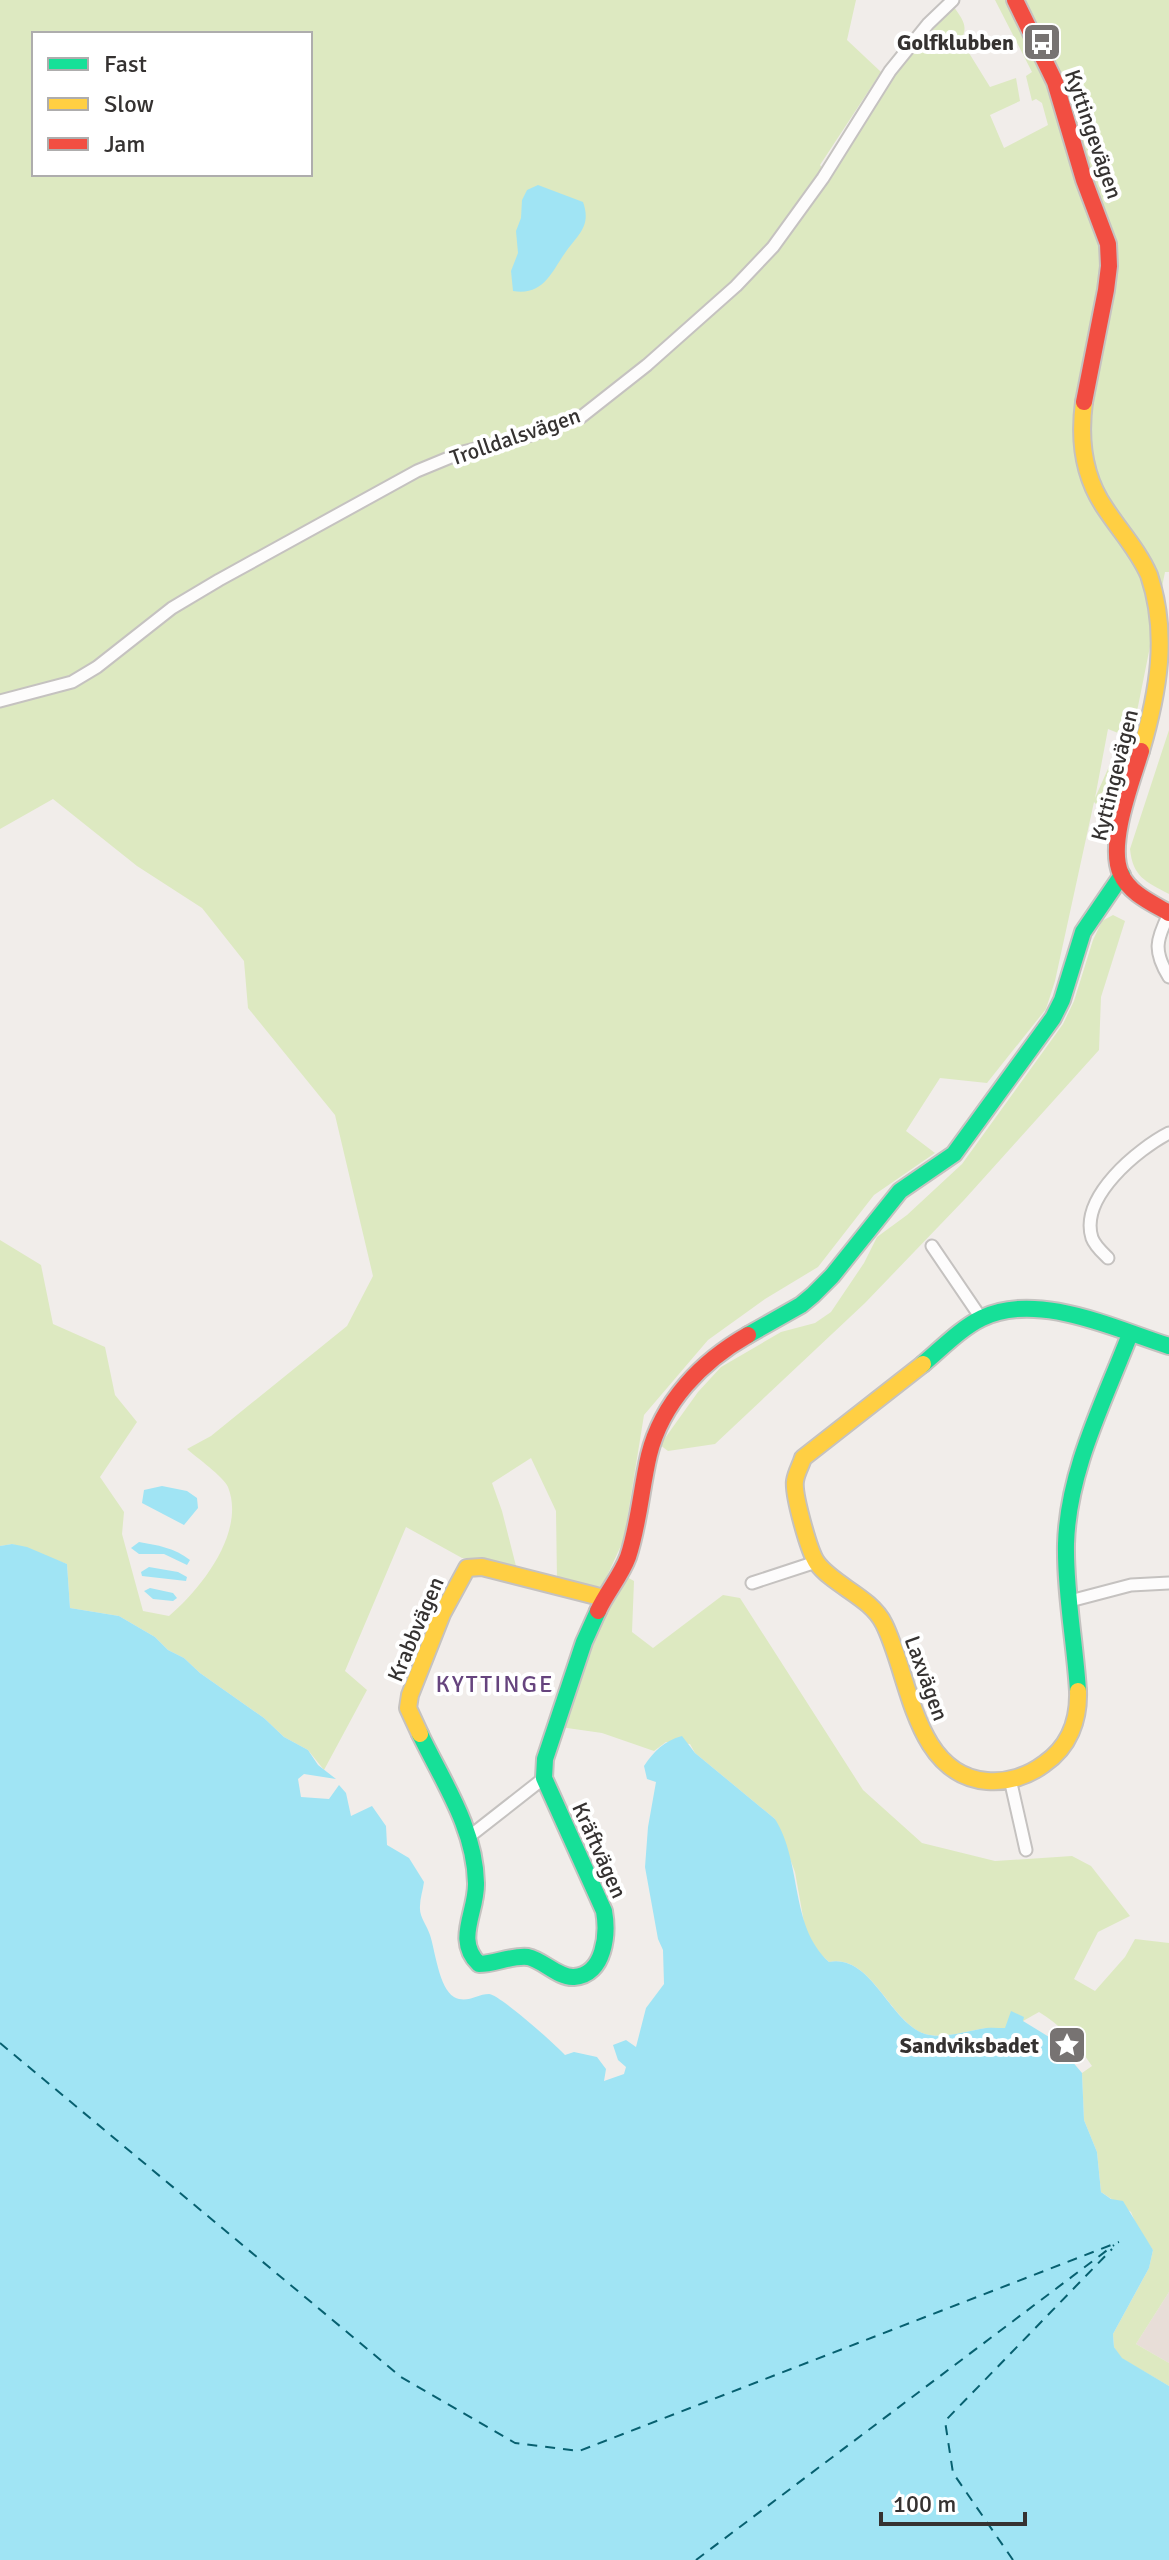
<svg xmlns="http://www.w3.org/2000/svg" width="1169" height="2560" font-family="Signika,sans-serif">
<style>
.built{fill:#e8ded8}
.green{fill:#dde9c1;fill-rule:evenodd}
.water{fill:#a0e4f4}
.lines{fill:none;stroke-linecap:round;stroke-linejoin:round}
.ferry{stroke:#076070;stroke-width:2;stroke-dasharray:10 8;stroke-linecap:butt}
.street-casing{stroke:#c5c2c0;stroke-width:15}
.fast-casing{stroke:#c5c2c0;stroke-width:20}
.slow-casing{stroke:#c5c2c0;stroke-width:20}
.jam-casing{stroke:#c5c2c0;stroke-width:20}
.street{stroke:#fdfcfc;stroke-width:11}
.fast{stroke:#16e098;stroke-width:16}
.slow{stroke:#ffcf43;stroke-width:16}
.jam{stroke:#f24e42;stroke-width:16}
.labels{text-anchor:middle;stroke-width:8;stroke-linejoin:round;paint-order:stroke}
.poi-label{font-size:22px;font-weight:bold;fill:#353231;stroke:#fff;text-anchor:end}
.street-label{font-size:22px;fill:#353231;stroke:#fff}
.neighbourhood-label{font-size:24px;letter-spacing:2px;fill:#66447e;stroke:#fff}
</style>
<rect width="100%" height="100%" fill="#f1edea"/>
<path class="built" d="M1169,2292V2363L1136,2344Z"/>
<path class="green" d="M0,0H856L847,40L881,72L820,165L827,174L904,60L954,7C962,19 969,26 961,40L990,87L1016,78L1020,101L990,115L1004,148L1048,125L1042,103L1036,99L1032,101L1026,76L1032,72L995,0H1169V572H1165L1120,796L1109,818L1094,802L1055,981L1046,1009L987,1083L940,1078L906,1131L935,1153L874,1195L818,1267L765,1299L708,1340L644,1415L624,1539L602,1587L557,1580L556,1511L531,1458L492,1483L502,1511L517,1570L477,1558H462L406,1527L345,1671L367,1690L324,1770L308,1750L284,1737L264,1718L200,1673L184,1658L168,1650L155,1637L119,1616L70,1608L67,1564L12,1544L0,1546V1240L41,1265L53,1324L105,1347L115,1395L137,1422L100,1477L124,1512L122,1534L143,1611L169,1616C201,1589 246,1532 228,1487C223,1476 197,1458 187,1449L211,1436L347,1326L373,1276L335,1115L248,1008L244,961L202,908L137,866L53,799L0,829ZM34,34H310V174H34ZM1108,729L1123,735L1095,798Z
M1169,730V894C1145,881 1133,877 1130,849Z
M1113,915L1125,921L1101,997L1099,1050L964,1200L865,1303L715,1444L668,1451L660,1445L698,1392L721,1367L781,1332L815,1323L831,1312L864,1263L877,1237L907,1215L962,1164L1063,1024L1074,1001L1093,940L1102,921Z
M625,1576L634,1581L632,1632L653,1648L723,1595L740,1598L863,1790L922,1843L995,1861L1072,1856L1091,1866L1130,1916L1098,1932L1074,1979L1095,1991L1125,1957L1135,1939L1169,1943V2292L1136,2344L1169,2363V2386L1121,2358L1114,2347L1113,2334L1149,2268L1153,2250L1138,2229L1131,2212L1101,2192L1097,2152L1084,2120L1082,2073L1092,2066C1077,2044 1062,2026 1039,2012C1029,2017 1017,2026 1005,2028C997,2030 988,2027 980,2029C963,2032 943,2039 925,2034C890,2022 871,1953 829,1962L817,1951L805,1928L795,1872L775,1819L695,1753L690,1744L666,1742L654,1751L602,1733L560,1727L585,1652Z"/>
<path class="water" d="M538,185L583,202C592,227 577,235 565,253C551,273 543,296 513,291L511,271L518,253L516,231L521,218L522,200L527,190Z
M162,1486L187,1491L197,1498L198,1508L184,1525L142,1503L144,1490Z
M139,1542C157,1545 175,1548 190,1560L187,1565L164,1554H139L131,1548Z
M12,1544L27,1547L67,1564L70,1608L119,1616L155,1637L168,1650L184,1658L200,1673L264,1718L284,1737L308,1750L318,1765L336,1779L304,1774L298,1779L301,1797L329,1799L339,1785L346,1793L351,1816L372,1806L386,1826L387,1845L409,1858L424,1882C423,1890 420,1898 420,1906C419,1917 427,1925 430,1935C435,1950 439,1988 454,1997C467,2004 477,1994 489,1994C499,1994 557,2046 565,2055L574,2052L597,2057L606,2069L604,2081L624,2074L626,2067L618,2060L613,2045L626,2040L636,2047L646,2008L664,1984L663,1950L658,1939L645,1867L648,1827L656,1782L647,1779L644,1766C654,1751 664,1741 682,1736L695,1753L775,1819C803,1864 789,1925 829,1962C872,1954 889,2022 925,2034C942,2039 963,2032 980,2029C988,2027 997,2028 1005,2028L1011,2011L1024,2017L1023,2021L1054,2040L1082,2073L1084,2120L1097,2152L1101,2192L1111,2199L1123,2201L1153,2250L1149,2268L1113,2334L1114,2347L1122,2358L1169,2386V2560H0V1546Z
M149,1567L178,1572L187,1577L186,1581L142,1576L141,1572Z
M150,1588L173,1593L177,1598L173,1601L153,1599L144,1591Z"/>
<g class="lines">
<path class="ferry" d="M0,2043L401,2377L515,2443L579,2451L1119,2242
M696,2560L1114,2245
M1013,2560L953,2473L945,2421L1112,2249"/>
<defs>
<path id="street" d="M0,701L72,682L97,667L172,608L219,580L417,471L463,452L531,435L581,417L647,365L736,286L773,247L823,178L890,71L928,24L953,0
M1169,914C1156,940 1153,951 1169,977
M932,1246L981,1318
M1108,1258C1102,1252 1095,1246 1092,1238C1079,1197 1138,1149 1169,1133
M752,1583L816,1562
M1070,1601L1131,1585L1169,1583
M1010,1779L1026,1850
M470,1836L544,1778"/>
<path id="fast" d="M748,1335L801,1305L813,1295L832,1276L900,1191L954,1154L1053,1018L1062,1000L1083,932L1122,875
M923,1364C941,1349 961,1328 982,1318C1037,1291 1115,1329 1169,1346
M1078,1691C1075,1642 1065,1593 1066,1544C1068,1470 1104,1402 1130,1334
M420,1734C443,1782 475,1828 476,1883C477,1912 454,1940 479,1964C495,1964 512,1955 528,1957C543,1960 558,1978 574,1977C605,1975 608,1933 604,1911L544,1778L545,1759L584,1642L598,1611"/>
<path id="slow" d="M1084,402C1079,439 1083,476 1105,508C1120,531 1138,550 1149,575C1169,634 1158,693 1141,751
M923,1364L803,1458C801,1465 796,1473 795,1481C793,1494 809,1552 817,1563C834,1586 871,1597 884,1624C910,1676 914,1775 987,1781C1007,1783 1028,1776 1044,1764C1069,1747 1079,1720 1078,1691
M420,1734L408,1708L410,1695L442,1614L467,1568L482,1567L604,1598"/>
<path id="jam" d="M1015,0L1055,82L1084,180L1108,244L1109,266L1106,290L1084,402
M1141,751C1132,781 1107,844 1121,874C1129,893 1152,903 1169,913
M598,1611C606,1593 621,1576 628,1557C639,1524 641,1489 649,1455C662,1402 702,1361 748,1335"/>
</defs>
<use href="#street" class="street-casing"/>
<use href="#fast" class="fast-casing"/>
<use href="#slow" class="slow-casing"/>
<use href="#jam" class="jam-casing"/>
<use href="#street" class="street"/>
<use href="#fast" class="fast"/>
<use href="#slow" class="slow"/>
<use href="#jam" class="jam"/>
</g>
<defs>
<symbol id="bus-square" viewBox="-11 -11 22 22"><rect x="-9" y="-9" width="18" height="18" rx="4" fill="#777372" stroke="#fff"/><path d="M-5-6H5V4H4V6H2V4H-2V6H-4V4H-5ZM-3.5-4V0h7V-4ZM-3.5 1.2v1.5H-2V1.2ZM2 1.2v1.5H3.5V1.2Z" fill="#fff"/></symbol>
<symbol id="sight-square" viewBox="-11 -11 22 22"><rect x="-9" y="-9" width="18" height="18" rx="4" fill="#777372" stroke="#fff"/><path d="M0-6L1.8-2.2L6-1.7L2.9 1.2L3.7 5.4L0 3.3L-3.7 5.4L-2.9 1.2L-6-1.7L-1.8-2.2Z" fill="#fff"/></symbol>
</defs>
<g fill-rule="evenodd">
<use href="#bus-square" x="1020" y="20" width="44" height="44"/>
<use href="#sight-square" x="1045" y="2023" width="44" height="44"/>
</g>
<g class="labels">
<g class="poi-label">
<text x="1014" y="50">Golfklubben</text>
<text x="1039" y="2053">Sandviksbadet</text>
</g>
<g class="street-label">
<text transform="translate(1094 134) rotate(71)" y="8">Kyttingevägen</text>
<text transform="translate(515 436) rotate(-19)" y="8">Trolldalsvägen</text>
<text transform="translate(1114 775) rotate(-76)" y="8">Kyttingevägen</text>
<text transform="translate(415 1629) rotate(-67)" y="8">Krabbvägen</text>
<text transform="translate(927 1678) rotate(70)" y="8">Laxvägen</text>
<text transform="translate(600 1850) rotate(66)" y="8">Kräftvägen</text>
</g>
<g class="neighbourhood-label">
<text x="495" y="1692">KYTTINGE</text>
</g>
</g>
<rect x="32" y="32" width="280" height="144" fill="#ffffff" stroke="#aeadad" stroke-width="2"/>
<rect x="48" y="58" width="40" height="12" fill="#16e098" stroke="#aeadad" stroke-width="2"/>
<text x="104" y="72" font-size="24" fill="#353231">Fast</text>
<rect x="48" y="98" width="40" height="12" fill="#ffcf43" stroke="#aeadad" stroke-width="2"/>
<text x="104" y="112" font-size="24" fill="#353231">Slow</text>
<rect x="48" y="138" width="40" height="12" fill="#f24e42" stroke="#aeadad" stroke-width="2"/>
<text x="104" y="152" font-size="24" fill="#353231">Jam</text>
<path d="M881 2512v12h144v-12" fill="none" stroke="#353231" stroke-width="4"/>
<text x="893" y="2512" font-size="24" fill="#353231" stroke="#ffffff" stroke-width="6" paint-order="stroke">100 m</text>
</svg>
